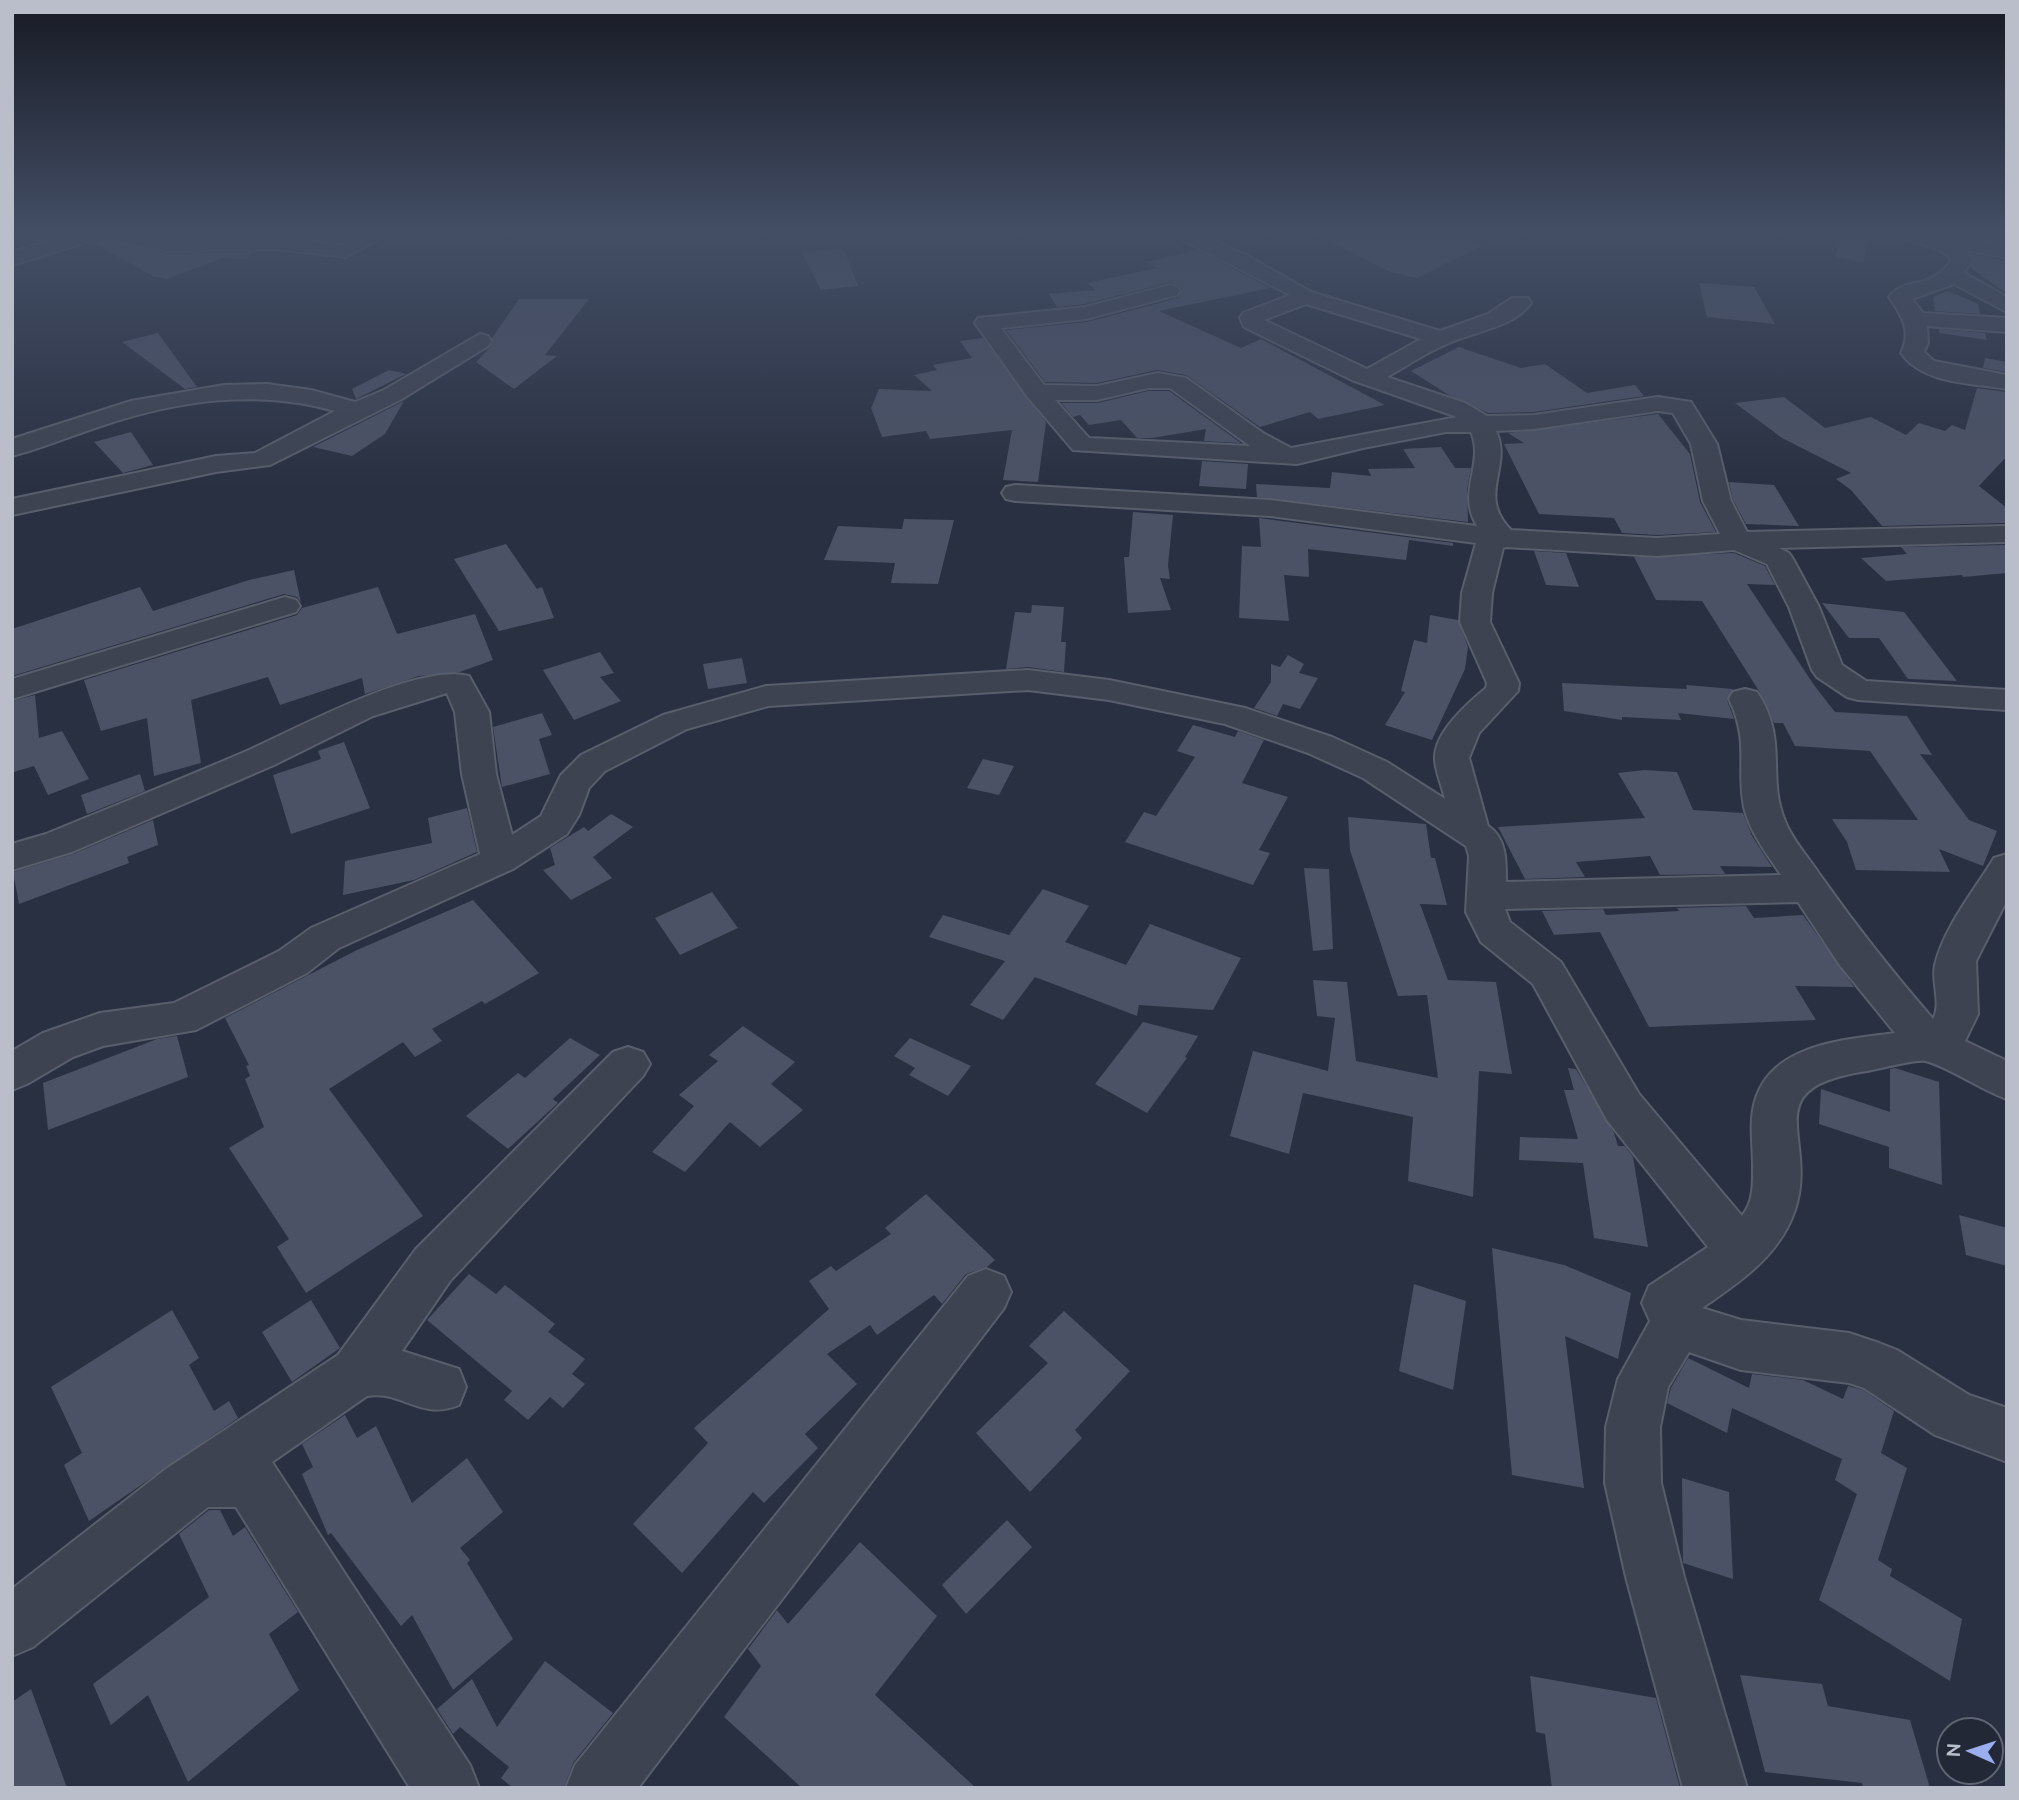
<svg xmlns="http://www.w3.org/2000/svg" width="2019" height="1800" font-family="Ubuntu,sans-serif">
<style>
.building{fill:#4b5265}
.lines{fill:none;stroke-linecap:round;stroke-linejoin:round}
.street-casing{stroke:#585e6b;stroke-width:4}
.street{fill:#3d4351;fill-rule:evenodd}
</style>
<rect width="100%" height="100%" fill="#293041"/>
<path class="building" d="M1314,234H1445L1484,245L1417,278L1391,272Z
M1841,234H1869L1863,262L1835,257Z
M1956,234H2007V243Z
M103,238L166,254L252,252L246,259L223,258L167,279L153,276L93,243Z
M844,249L858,286L821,290L802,253Z
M1197,250L1270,288L1159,311L1241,348L1261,339L1385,405L1318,419L1310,412L1260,427L1186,375L1157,370L1097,383L1045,382L1006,330L1087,322L1178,298L1182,289L1171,282L1085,304L1057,307L1049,294L1096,290L1087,283L1157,268L1146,262Z
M1972,254L2007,261V294L1970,267L1974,260Z
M1699,283L1754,287L1775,324L1707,317Z
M1948,291L1978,304L1980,314L1935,311L1933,297Z
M519,299H589L545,355L557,356L514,389L476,362L490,347L492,338Z
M1939,329L1985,333L1987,340L1939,333Z
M158,333L197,387L185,389L122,342Z
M983,338L1046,422L1038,482L1003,480L1012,430L930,439L926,431L882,437L871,408L879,389L932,391L914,375L937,370L933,365L972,358L960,341Z
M1459,347L1521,368L1545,364L1587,393L1635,385L1644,396L1534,412L1488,413L1447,394L1411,371Z
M1985,358L2007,362V372L1983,368Z
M389,370L406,374L356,399L352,389Z
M1977,388L2007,392V456L1979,486L2007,508V523L1882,526L1851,490L1836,479L1851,473L1782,438L1735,403L1784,397L1825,428L1871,417L1906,435L1919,423L1945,431L1952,425L1965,430Z
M1148,391H1169L1241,443L1204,441L1206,429L1152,438H1137L1121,420L1089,425L1080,415L1073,417L1061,403H1098Z
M404,401L385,434L352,456L313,447Z
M1658,414L1690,454L1700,502L1716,532L1657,535L1622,533L1614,518L1539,514L1504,444L1524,443L1508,433Z
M131,432L153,465L123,473L94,442Z
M1441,447L1455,468H1471L1467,489L1468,522L1257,497L1256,484L1330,488L1332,472L1371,476L1368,469L1415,468L1403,449Z
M1202,461L1248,464L1246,489L1199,486Z
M1729,482L1774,485L1799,526L1746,524L1733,500Z
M1133,512L1173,515L1168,565L1170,579L1160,578L1171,610L1128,613L1124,557H1129Z
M1259,518L1453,543V546L1409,540L1406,560L1308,549L1309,577L1284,575L1289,621L1239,618L1242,546L1261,547Z
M904,519L954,520L938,584L891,583L895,563L824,560L838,526L902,529Z
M506,544L537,589L542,587L554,618L499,631L454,559Z
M2007,545V573L1963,577L1962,575L1886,581L1861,558L1907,554L1901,547Z
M1534,551L1566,553L1579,587L1546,585Z
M1734,553L1765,566L1775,585L1747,584L1814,685L1835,712L1907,716L1932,755L1920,754L1969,820L1997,831L1983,866L1939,849L1950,872L1856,870L1847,842L1832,819L1918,820L1870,751L1795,746L1783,723H1774L1759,691L1702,601L1656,600L1634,557Z
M294,570L301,603L297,597L284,594L12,676V629L140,587L153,611L249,580Z
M378,587L397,634L475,614L493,660L457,673L419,676L365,694L362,678L280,705L268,677L191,700L201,763L154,776L147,718L101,731L84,680L297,615L302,608Z
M1822,603L1904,612L1957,681L1908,679L1879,638H1849Z
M1032,605L1064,607L1061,642H1066L1064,672L1028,667L1006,669L1015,612L1031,613Z
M1430,615L1458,620L1468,647L1465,669L1432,740L1385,725L1405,692L1401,691L1414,640L1427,643Z
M600,652L614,673L600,677L621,701L574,720L543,670Z
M1288,655L1304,664L1299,673L1318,678L1300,709L1283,704L1277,716L1254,708L1271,682V664L1280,667Z
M742,658L747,683L708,689L703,664Z
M1562,683L1687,689L1686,685L1733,689L1727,700L1734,719L1678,713L1681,720L1622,717V720L1564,711Z
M35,695L39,738L62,731L89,779L48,795L34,766L14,772L12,701Z
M542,713L552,735L539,739L550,774L502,787L493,727Z
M1193,725L1235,737L1238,731L1264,740L1242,783L1288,797L1259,850L1270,853L1253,885L1125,842L1144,812L1156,816L1195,757L1177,751Z
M344,742L370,808L291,834L273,775L321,759L318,751Z
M983,759L1014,766L999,795L967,788Z
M1644,770L1677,772L1693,810L1743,813L1752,836L1772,867L1720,866L1725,874L1660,875L1650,856L1576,862L1585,877L1525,879L1498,827L1645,818L1618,773Z
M140,774L145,791L87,814L81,795Z
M467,808L477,852L414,880L343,895L345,861L432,843L428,818Z
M611,814L633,827L593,857L612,878L571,900L543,870L555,865L550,848L584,827L588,831Z
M1348,817L1426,824L1431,858H1435L1447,905L1420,904L1448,980L1496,982L1512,1074L1479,1071L1473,1197L1408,1181L1413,1117L1303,1093L1289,1154L1230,1136L1253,1051L1328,1071L1335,1018L1317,1016L1313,980L1347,982L1356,1061L1438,1078L1427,995L1398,996L1350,850Z
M153,820L158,845L127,857L129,863L19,904L13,872L73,854Z
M1304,868L1329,869L1333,949L1313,951Z
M1043,889L1089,906L1065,942L1126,965L1150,924L1241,958L1213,1010L1139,1005L1137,1016L1035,977L1003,1020L970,1005L1005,961L929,937L943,915L1009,935Z
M712,892L738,928L680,955L655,918Z
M473,900L539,973L485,1004L482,1001L432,1029L442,1041L415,1057L403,1042L329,1089L423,1216L306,1293L277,1247L289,1239L229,1148L264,1127L245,1079L250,1076L246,1066L249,1065L225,1018L357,950Z
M1746,906L1754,918L1803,915L1854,987L1795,986L1816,1020L1649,1027L1600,932L1554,935L1542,911L1603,909L1606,915L1679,911L1677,908Z
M1143,1022L1198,1036L1185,1057L1187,1058L1147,1113L1095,1084Z
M743,1026L795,1062L771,1084L803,1110L760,1147L730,1122L685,1172L652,1152L694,1106L679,1095L718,1061L709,1055Z
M177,1036L188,1077L48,1130L43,1083L157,1039Z
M570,1038L600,1055L553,1099L558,1103L508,1149L466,1116L518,1073L525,1078Z
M910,1038L971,1066L948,1096L909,1075L915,1068L894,1056Z
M1568,1068L1576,1069L1614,1133L1618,1146H1625L1633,1157L1648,1247L1594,1238L1583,1163L1519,1160L1520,1137L1578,1139L1564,1090H1574Z
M1895,1068L1939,1082L1942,1185L1889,1168V1147L1819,1124L1821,1089L1890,1112V1069Z
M926,1194L995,1260L987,1267L966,1274L942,1304L934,1295L877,1335L870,1325L827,1354L857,1384L805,1434L818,1448L764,1503L753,1492L682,1573L633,1524L708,1443L694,1428L829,1309L809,1281L831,1266L836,1271L891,1234L885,1228Z
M1959,1215L2007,1228V1266L1966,1255Z
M1492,1248L1564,1265L1631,1293L1618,1359L1565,1336L1584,1488L1512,1475Z
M469,1274L496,1294L505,1285L555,1324L548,1332L585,1359L572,1374L585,1384L563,1408L550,1397L528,1420L504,1400L512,1391L427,1320Z
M1414,1284L1466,1301L1453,1390L1399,1371Z
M311,1300L340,1348L292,1382L262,1332Z
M172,1310L199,1358L189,1365L214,1411L229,1401L238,1418L89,1521L64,1465L82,1453L51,1387Z
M1064,1311L1130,1371L1075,1430L1082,1438L1030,1492L976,1433L1048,1363L1029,1346Z
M1688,1358L1749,1388L1752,1374L1803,1380L1843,1399L1848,1386L1863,1390L1894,1411L1881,1453L1907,1468L1878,1560L1892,1569L1890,1576L1962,1619L1950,1681L1819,1600L1857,1494L1835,1480L1842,1459L1732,1408L1727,1433L1667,1403L1671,1388Z
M345,1415L357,1438L376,1426L412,1503L467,1458L503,1512L460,1548L470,1560L467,1563L513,1639L453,1690L412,1615L401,1626L331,1533L328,1535L302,1474L313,1467L302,1444Z
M1682,1478L1729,1492L1733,1579L1683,1563Z
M209,1510H220L233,1536L245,1527L298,1612L269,1634L299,1690L188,1782L148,1695L111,1725L93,1684L209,1597L179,1534Z
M1007,1520L1032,1547L966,1614L942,1585Z
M860,1542L937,1616L875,1695L976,1788H802L724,1717L761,1666L748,1649L775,1613L777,1610L788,1624Z
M545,1661L613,1713L573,1763L564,1788H513L501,1778L509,1767L460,1727L453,1734L437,1709L472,1679L497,1727Z
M1740,1675L1822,1684L1828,1706L1910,1720L1930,1788H1863L1862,1783L1765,1772Z
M1530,1676L1656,1698L1680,1788H1552L1545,1734L1536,1732Z
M31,1689L67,1788H12V1702Z"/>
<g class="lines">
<defs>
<path id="street" d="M73,234H103L100,238L12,265V252Z
M103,234H141L166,239L276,237L343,245L362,235H376L379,239L346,257L276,249L166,251L106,238Z
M1171,234H1197L1246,255L1311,292L1440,331L1488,314L1512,298H1528L1531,303C1513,328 1475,331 1449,343C1427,352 1407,366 1387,377L1465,403L1487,416L1534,415L1658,397L1691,402L1717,444L1731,501L1747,532L2007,526V542L1779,548L1789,553L1793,559L1819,607L1842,665L1866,681L2007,690V710L1858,700L1847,697L1817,677L1812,670L1789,607L1767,564L1734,550L1657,556L1506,547L1503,548L1492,593L1490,622L1519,683L1518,691L1479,733L1469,758L1488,826C1507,838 1506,862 1506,882L1781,875C1767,854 1750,833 1744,807C1736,765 1750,743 1729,699L1733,692L1745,689L1757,692C1789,740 1766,776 1785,821C1792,840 1809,858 1820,875C1856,926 1893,973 1933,1019C1942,1003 1931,982 1935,965C1944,927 1974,891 1994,858L2007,854V900L1976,961L1978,1014L1965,1041L2007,1061V1099C1983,1091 1945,1065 1925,1061C1917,1059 1878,1069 1867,1071C1752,1088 1819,1137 1795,1210C1780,1255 1740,1282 1702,1308L1741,1320L1849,1333L1879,1343L1897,1350L1969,1395L2007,1408V1462L1935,1435L1864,1388L1849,1383L1741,1370L1689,1352L1668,1387L1660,1427L1661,1483L1684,1577L1747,1788H1683L1626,1577L1605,1483L1606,1427L1618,1379L1650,1321L1642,1303L1649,1286L1708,1247L1607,1120L1533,984L1481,942L1466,912L1469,856L1466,846L1363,778L1308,753L1225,724L1109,700L1028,690L768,706L687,729L605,771L589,788L579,815L567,834L513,869L339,948L307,973L196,1030L103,1046L73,1057L27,1084L12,1090V1051L43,1033L100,1013L174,1003L279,951L311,928L480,854L462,774L455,712L447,693L373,716L274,765L72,852L12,870V844L46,834C114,806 182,779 249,750C300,727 417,663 469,676L489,712L496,774L512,835L541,816L561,775L581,755L663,715L766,686L1028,670L1109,680L1245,708L1332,737L1387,762L1445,799C1442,786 1436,773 1435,760C1433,733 1468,703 1486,688L1487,683L1460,622L1462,593L1476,543L1270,516L1015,501L1006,499L1002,493L1006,487L1015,485L1270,500L1477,526C1456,491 1485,464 1471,432H1446L1363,448L1297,464L1073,450L1027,396L975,323L978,318L1085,307L1170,285L1177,287L1180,291L1177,295L1086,319L1001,328L1044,385L1097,386L1158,373L1186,378L1263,433L1291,448L1457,417L1352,380L1244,327L1240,318L1243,313L1290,295ZM1306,304L1421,339L1367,369L1264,320ZM1148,388H1170L1250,446L1089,438L1055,400H1097ZM1658,411L1673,413L1691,444L1703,501L1720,534L1657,538L1511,530C1476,495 1513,467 1496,431L1534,429ZM1798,902L1839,964L1895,1033C1845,1040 1772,1043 1755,1101C1749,1122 1753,1144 1753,1165C1753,1184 1754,1201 1742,1216L1639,1094L1561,962L1510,922L1505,909Z
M1899,234H1941L2007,246V258L1966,250L1972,259L1964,273L2007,297V312L1954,284L1912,299L1923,313L2007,318V332L1927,326L1928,343L1924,352L1934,361L2007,375V389C1973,383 1922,384 1901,353C1912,331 1902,316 1889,297C1905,275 1930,293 1952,259L1938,249L1902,238Z
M480,334L488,336L491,341L488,346L400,400L270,465L216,472L12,515V499L216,456L255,453L335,411C257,389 180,400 104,425C73,435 43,448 12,456V439L131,401L224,385L267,384L311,390L355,402L384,390Z
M285,597L296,600L300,606L296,612L12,699V679Z
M628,1047L643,1052L650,1064L643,1076L450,1281L402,1351L459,1369L466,1387L459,1405C420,1421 402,1390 367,1396L272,1462L470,1765L479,1788H410L236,1507H208L33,1647L12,1656V1589L166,1469L338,1355L416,1249L613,1052Z
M986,1269L1004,1276L1011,1292L1004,1308L638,1788H566L575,1765L968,1276Z"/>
</defs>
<use href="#street" class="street-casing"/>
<use href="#street" class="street"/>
</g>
<linearGradient id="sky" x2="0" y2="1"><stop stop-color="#171a24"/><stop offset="0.48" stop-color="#434e65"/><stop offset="1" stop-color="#434e65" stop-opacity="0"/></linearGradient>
<rect width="2019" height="486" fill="url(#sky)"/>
<rect width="2019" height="1800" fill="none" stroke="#babecb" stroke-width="28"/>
<g transform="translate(1970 1751) rotate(273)"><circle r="33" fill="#222836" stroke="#5f6472" stroke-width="2"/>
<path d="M0-5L12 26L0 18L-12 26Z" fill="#9aaff0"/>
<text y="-10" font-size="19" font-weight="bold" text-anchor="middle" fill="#babecb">N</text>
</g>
</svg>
